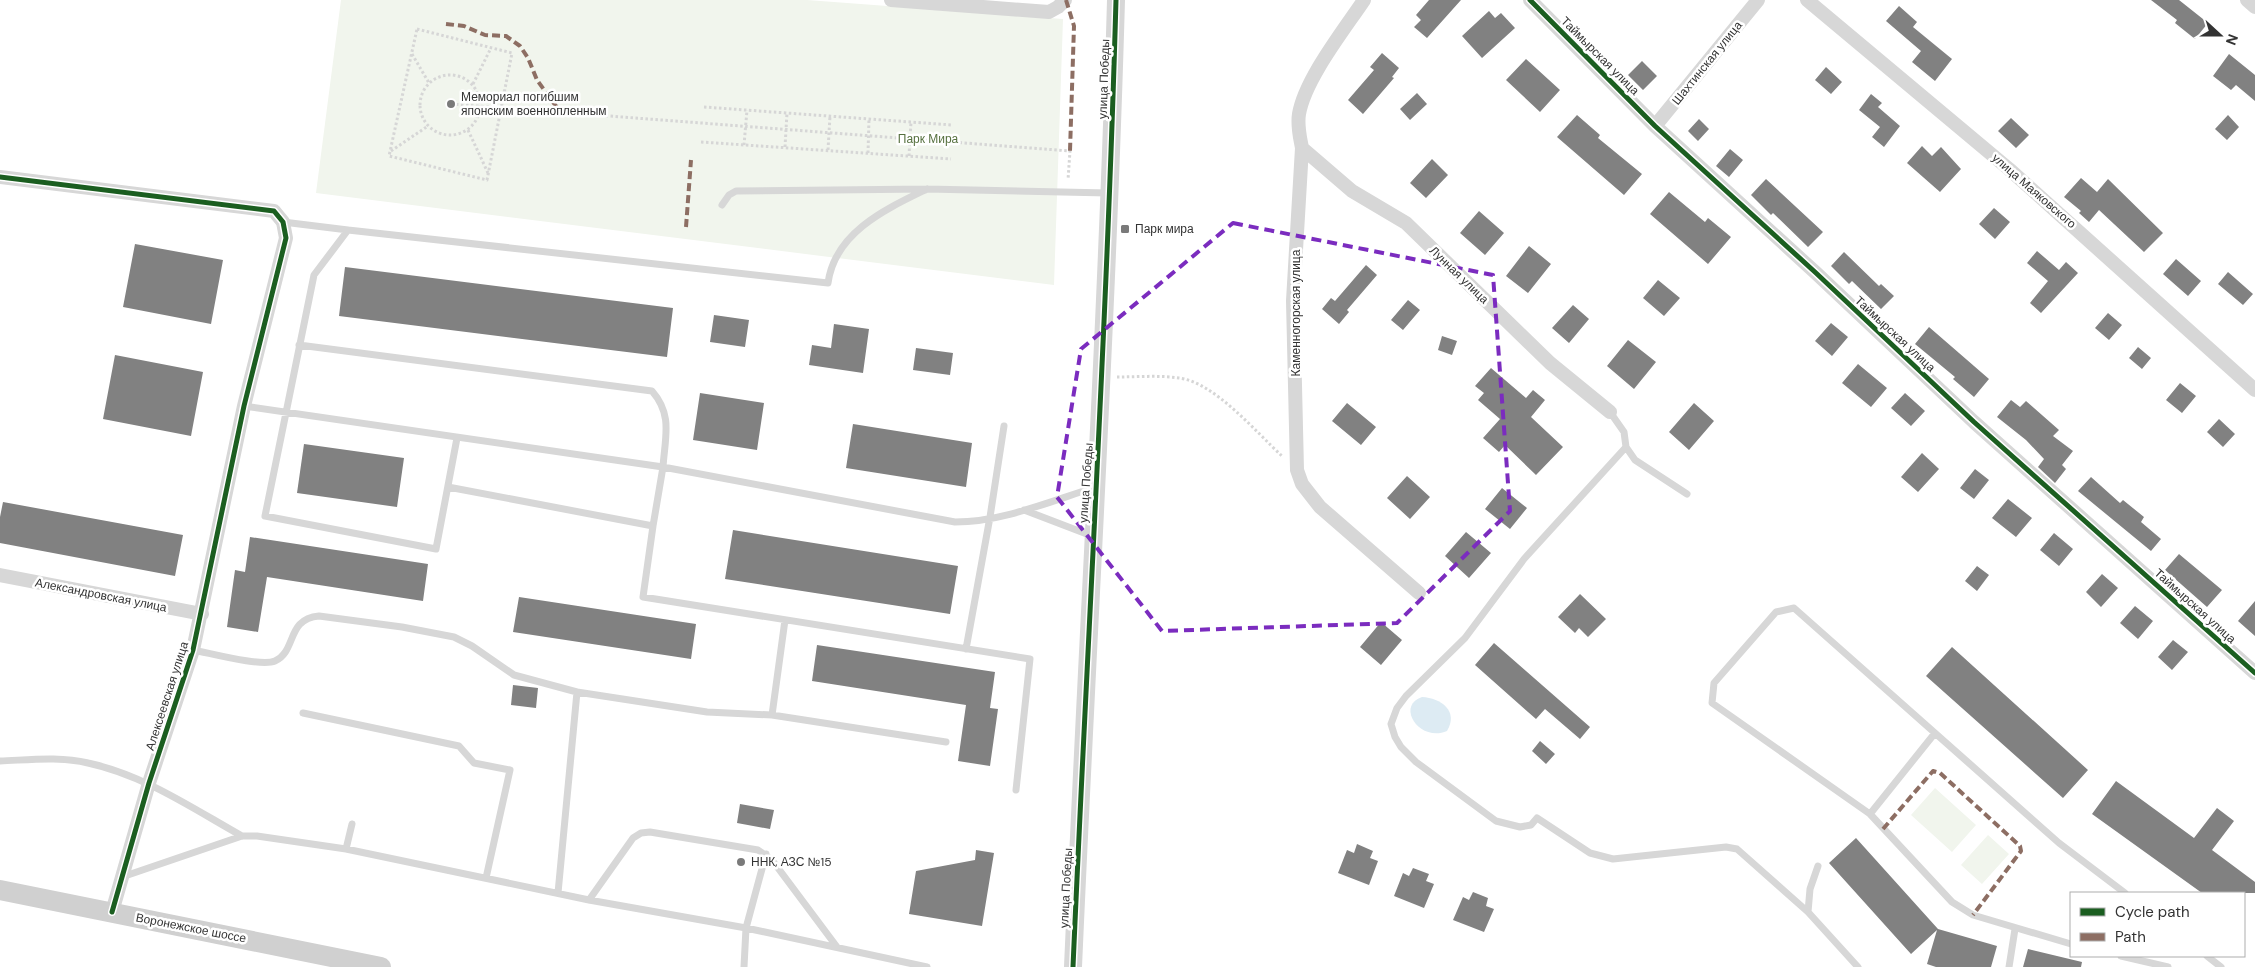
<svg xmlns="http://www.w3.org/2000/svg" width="2255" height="967" font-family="'DM Sans',sans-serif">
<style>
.green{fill:#f1f5ed}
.water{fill:#ddebf3}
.building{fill:#818181}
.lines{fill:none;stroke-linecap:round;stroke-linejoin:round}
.path{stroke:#d6d6d6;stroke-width:3;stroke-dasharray:2.5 2.5;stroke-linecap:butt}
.service{stroke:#d7d7d7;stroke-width:7}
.minor{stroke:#d7d7d7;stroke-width:14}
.tertiary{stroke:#d7d7d7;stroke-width:18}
.secondary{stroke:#d0d0d0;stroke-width:20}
.quiet{stroke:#8d6e63;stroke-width:4;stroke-dasharray:8 4;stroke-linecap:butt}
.cycleway-casing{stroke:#fff;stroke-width:8}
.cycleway{stroke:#1b5e20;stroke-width:5}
.marked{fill:none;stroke:#7b2cbf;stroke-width:4;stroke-dasharray:10 6;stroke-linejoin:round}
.poi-dot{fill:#7a7a7a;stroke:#fff;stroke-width:2}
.labels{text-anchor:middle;stroke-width:5;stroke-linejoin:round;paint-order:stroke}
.street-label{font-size:12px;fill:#333;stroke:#fff}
.poi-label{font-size:12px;fill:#333;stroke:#fff;text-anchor:start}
.park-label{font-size:12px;fill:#56703f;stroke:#fff}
</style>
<rect width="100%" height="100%" fill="#fff"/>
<path class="green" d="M341,0H807L1063,19L1054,285L316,193Z
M1935,788L1976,825L1952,852L1911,815Z
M1988,835L2009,854L1982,884L1961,865Z"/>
<path class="water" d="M1422,697C1441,698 1459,711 1447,731C1420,743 1395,706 1422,697Z"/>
<path class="building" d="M1429,0H1461L1427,38L1414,27L1421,20L1416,15Z
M2151,0H2179L2208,23L2195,39L2175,23L2177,20Z
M1899,6L1917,22L1913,27L1952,59L1935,81L1912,62L1921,51L1886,21Z
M1489,11L1495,18L1501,13L1515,28L1482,58L1462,36Z
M1382,53L1399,68L1392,77L1394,78L1363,114L1348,100L1374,70L1370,67Z
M2229,54L2255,75V101L2236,85L2231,90L2213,76Z
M1526,59L1560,90L1540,112L1506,80Z
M1642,61L1657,76L1643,90L1628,75Z
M1826,67L1842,82L1831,94L1815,80Z
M1417,93L1427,104L1410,120L1400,109Z
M1871,94L1882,103L1878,107L1900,126L1884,147L1872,137L1880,127L1859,110Z
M1577,115L1600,135L1598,138L1642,174L1624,195L1557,137Z
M2228,115L2239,127L2227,140L2215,129Z
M2011,118L2029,135L2016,148L1998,131Z
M1699,119L1709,129L1698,141L1688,131Z
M1922,146L1932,156L1941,147L1961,169L1940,192L1907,163Z
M1730,149L1743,160L1729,177L1716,166Z
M1432,159L1448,175L1426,198L1410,183Z
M2081,178L2097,192L2108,179L2163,233L2144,252L2099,210L2089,222L2079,213L2081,211L2064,197Z
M1766,179L1823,232L1808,247L1773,213L1771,215L1751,195Z
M1669,192L1705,222L1708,218L1731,237L1708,264L1650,214Z
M1994,208L2010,222L1995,239L1979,224Z
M1479,211L1504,233L1485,255L1460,233Z
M135,244L223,260L211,324L123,307Z
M1529,246L1551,264L1528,293L1506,276Z
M2037,251L2059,270L2066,262L2078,273L2041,313L2030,303L2048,281L2027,263Z
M1844,252L1879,286L1881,284L1894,296L1881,309L1852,281L1849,284L1831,266Z
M2176,259L2201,281L2188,296L2163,274Z
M1366,265L1377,275L1347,310L1349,312L1339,324L1322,309L1331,298L1335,301Z
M345,267L673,308L667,357L339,316Z
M2228,272L2253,294L2243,305L2218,284Z
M1658,280L1680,298L1664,316L1643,298Z
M1408,300L1420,310L1403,330L1391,320Z
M1573,305L1589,319L1569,343L1552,328Z
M2108,313L2122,325L2109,340L2095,328Z
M714,315L749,320L745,347L710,342Z
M1831,323L1848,337L1832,356L1815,341Z
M834,324L869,329L863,373L809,365L812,345L831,348Z
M1929,327L1989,379L1974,397L1953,379L1955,377L1915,344Z
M1442,336L1457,341L1452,355L1438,350Z
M1628,340L1656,362L1634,389L1607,366Z
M2138,347L2151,358L2142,369L2129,358Z
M916,348L953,353L950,375L913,370Z
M115,355L203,372L191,436L103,419Z
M1858,364L1887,388L1871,407L1842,383Z
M1491,368L1526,398L1533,390L1545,400L1531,417L1563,447L1536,475L1505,445L1499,452L1483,438L1500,419L1478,400L1484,393L1475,386Z
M2180,383L2196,396L2182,413L2166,400Z
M700,393L764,403L757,450L693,440Z
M1905,393L1925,411L1911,426L1891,408Z
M2011,400L2020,407L2026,401L2059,430L2053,436L2073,451L2062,465L2066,469L2055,483L2038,467L2044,459L2026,440L1997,417Z
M1347,403L1376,427L1361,445L1332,421Z
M1694,403L1714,421L1689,450L1669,432Z
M2219,419L2235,434L2223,447L2207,432Z
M853,424L972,443L966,487L846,468Z
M304,444L404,458L397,507L297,493Z
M1922,453L1939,469L1918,492L1901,477Z
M1975,469L1989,480L1974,499L1960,488Z
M1407,476L1430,497L1410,519L1387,498Z
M2091,477L2120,503L2123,500L2144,517L2141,522L2161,539L2151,551L2078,491Z
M1502,488L1527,508L1510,529L1485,509Z
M2008,499L2032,518L2016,537L1992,518Z
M3,502L183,535L175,576L0,543V517Z
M733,530L958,566L950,614L725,579Z
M1466,532L1491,553L1469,578L1445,556Z
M2054,533L2073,549L2059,566L2040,550Z
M250,537L428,564L423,601L267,577L258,632L227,627L235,570L245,572Z
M2179,554L2222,590L2207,607L2165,570Z
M1977,566L1989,575L1977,591L1965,581Z
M2102,574L2118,588L2101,607L2086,592Z
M1580,594L1606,619L1588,637L1579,628L1575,633L1558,617Z
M519,597L696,624L691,659L513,632Z
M2255,601V636L2238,621Z
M2135,606L2153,621L2138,639L2120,623Z
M1381,622L1402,640L1381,665L1360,647Z
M2173,640L2188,652L2172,670L2158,657Z
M1494,643L1590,727L1580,739L1545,709L1536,719L1475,665Z
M817,645L995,672L990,708L998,709L990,766L958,761L966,705L812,681Z
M1952,647L2088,770L2063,798L1926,676Z
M513,685L538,688L536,708L511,705Z
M1540,741L1555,754L1546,764L1532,751Z
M2116,781L2194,838L2217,808L2234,821L2212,850L2255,882V893H2202L2092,814Z
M740,804L774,810L770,829L737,823Z
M1856,838L1938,929L1997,946L1991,967H1936L1927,964L1937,930L1911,954L1829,863Z
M1357,844L1373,851L1370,858L1378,861L1369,885L1338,873L1347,850L1354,853Z
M976,850L994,853L982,926L909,914L916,871L975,860Z
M1413,868L1429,874L1426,881L1434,884L1424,908L1394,896L1403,873L1409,876Z
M1473,892L1488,898L1486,906L1494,909L1484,932L1453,920L1463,897L1469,900Z
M2028,949L2082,962L2081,967H2023Z"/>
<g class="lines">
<path class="path" d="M417,29L512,53L487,180L389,156Z
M412,54L429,83
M420 105a30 30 0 1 1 60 0a30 30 0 1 1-60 0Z
M473,84L491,48
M451,104L1070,151L1068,180
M704,107L952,125
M468,130L488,173
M701,142L951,159
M744,145L747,110
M785,147L787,113
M828,150L830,116
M391,151L428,126
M868,153L869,119
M909,156L911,122
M1117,377C1137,377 1159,375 1179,378C1214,382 1256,432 1282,456"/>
<path class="service" d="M722,205L729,195L736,191L927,189L1108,193
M283,222L348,230
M299,345L652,391C673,415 665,437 663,467L955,522C1002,522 1051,501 1096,487
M244,406L663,467L653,526L448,487
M1610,412L1624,432L1626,447L1524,559L1465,638L1406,696L1397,708L1391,724L1395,737L1401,747L1416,762L1496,821L1520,827L1531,825L1537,818L1590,853L1613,859L1726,847L1737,849L1808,912
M457,438L436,549L265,516L314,275L348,230L828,283C835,232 886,209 927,189
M1626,447L1635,460L1687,494
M1024,510L1092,536
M653,526L643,597L1030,659L1016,790
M785,620L772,715L946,742
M966,649L990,517L1004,426
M193,650C210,653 261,667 275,661C297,651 286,619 319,616L402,627L454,637L472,646L514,675L577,692
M303,713L459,746L474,763L510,770L486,878
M0,761C28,760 60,756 88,763C144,775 192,808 242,836
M1870,814L1935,733
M346,849L352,824
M1818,866L1810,889L1808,912L1858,967
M122,877L242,836H257L346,849L589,900L746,928L927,967
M558,893L577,692L707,712L772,715
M589,900L633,838L641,833L650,832L758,850L772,860L837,947
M2071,944L1973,915L1952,902L1870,814L1712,703L1714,683L1776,612L1794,608L2059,843L2125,893
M2121,956L2168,967
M2207,956L2221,967
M744,967L746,928L766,854
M2009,967L2015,929"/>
<path class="minor" d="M891,0L1049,12L1058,7L1065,0
M1364,0C1344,30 1305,79 1299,114C1297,126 1300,137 1302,148L1293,301L1297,470L1302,484L1320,507L1419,593
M1530,0L1655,126L1816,273L1974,422L2255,673
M1807,0L2009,169L2255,390
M2247,0L2255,7
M1655,126L1758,0
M1302,148L1352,191L1406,223L1550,363L1610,412
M0,177L274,211L283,222L286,238L244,406L193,650L149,783L112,912
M0,575L202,614"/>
<path class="tertiary" d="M1073,967C1087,645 1107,323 1116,0"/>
<path class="secondary" d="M0,890L381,967"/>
<path class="quiet" d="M1066,0L1074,26L1070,151
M446,24L464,26L485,35L506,36L520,46L528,58L537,80L561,113
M686,227L691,160
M1883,829L1933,771L1940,773L2020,846L2021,851L1973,915"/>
<defs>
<path id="cycleway" d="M1530,0L1655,126L1816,273L1974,422L2255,673
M0,177L274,211L283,222L286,238L244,406L193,650L149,783L112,912
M1073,967C1087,645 1107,323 1116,0"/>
</defs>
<use href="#cycleway" class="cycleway-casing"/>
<use href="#cycleway" class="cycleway"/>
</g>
<path class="marked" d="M1233,223L1493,275L1510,511L1397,623L1162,631L1057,497L1081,349Z"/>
<g class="poi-dot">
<circle cx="451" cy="104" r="5"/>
<rect x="1120" y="224" width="10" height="10" rx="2.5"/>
<circle cx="741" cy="862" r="5"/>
</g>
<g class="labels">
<g class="street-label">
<text transform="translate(1600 56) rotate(45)" y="4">Таймырская улица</text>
<text transform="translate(1707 63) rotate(-51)" y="4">Шахтинская улица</text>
<text transform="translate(1104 79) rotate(-88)" y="4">улица Победы</text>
<text transform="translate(2034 191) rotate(41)" y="4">улица Маяковского</text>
<text transform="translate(1459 275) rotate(44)" y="4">Лунная улица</text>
<text transform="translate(1296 313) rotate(-90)" y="4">Каменногорская улица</text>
<text transform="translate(1895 334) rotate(43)" y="4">Таймырская улица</text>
<text transform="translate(1086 483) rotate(-86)" y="4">улица Победы</text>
<text transform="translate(101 595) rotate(11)" y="4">Александровская улица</text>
<text transform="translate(2195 606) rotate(42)" y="4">Таймырская улица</text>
<text transform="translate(167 696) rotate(-72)" y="4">Алексеевская улица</text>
<text transform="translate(1066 888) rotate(-87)" y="4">улица Победы</text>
<text transform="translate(191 928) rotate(11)" y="4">Воронежское шоссе</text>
</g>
<g class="poi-label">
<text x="461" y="101">Мемориал погибшим<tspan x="461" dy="14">японским военнопленным</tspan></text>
<text x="1135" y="233">Парк мира</text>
<text x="751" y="866">ННК, АЗС №15</text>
</g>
<g class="park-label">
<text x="928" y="143">Парк Мира</text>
</g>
</g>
<rect x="2070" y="892" width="175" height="65" fill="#ffffff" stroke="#adadad"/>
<rect x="2080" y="908" width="25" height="8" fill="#1b5e20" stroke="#adadad"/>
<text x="2115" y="917" font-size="15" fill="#333333">Cycle path</text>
<rect x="2080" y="933" width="25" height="8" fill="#8d6e63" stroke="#adadad"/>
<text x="2115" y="942" font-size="15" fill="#333333">Path</text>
<g transform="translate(2220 35) rotate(111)" stroke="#ffffff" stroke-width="4" paint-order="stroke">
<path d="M0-4L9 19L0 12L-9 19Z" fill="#333333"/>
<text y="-8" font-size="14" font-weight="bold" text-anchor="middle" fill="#333333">N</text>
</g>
</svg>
